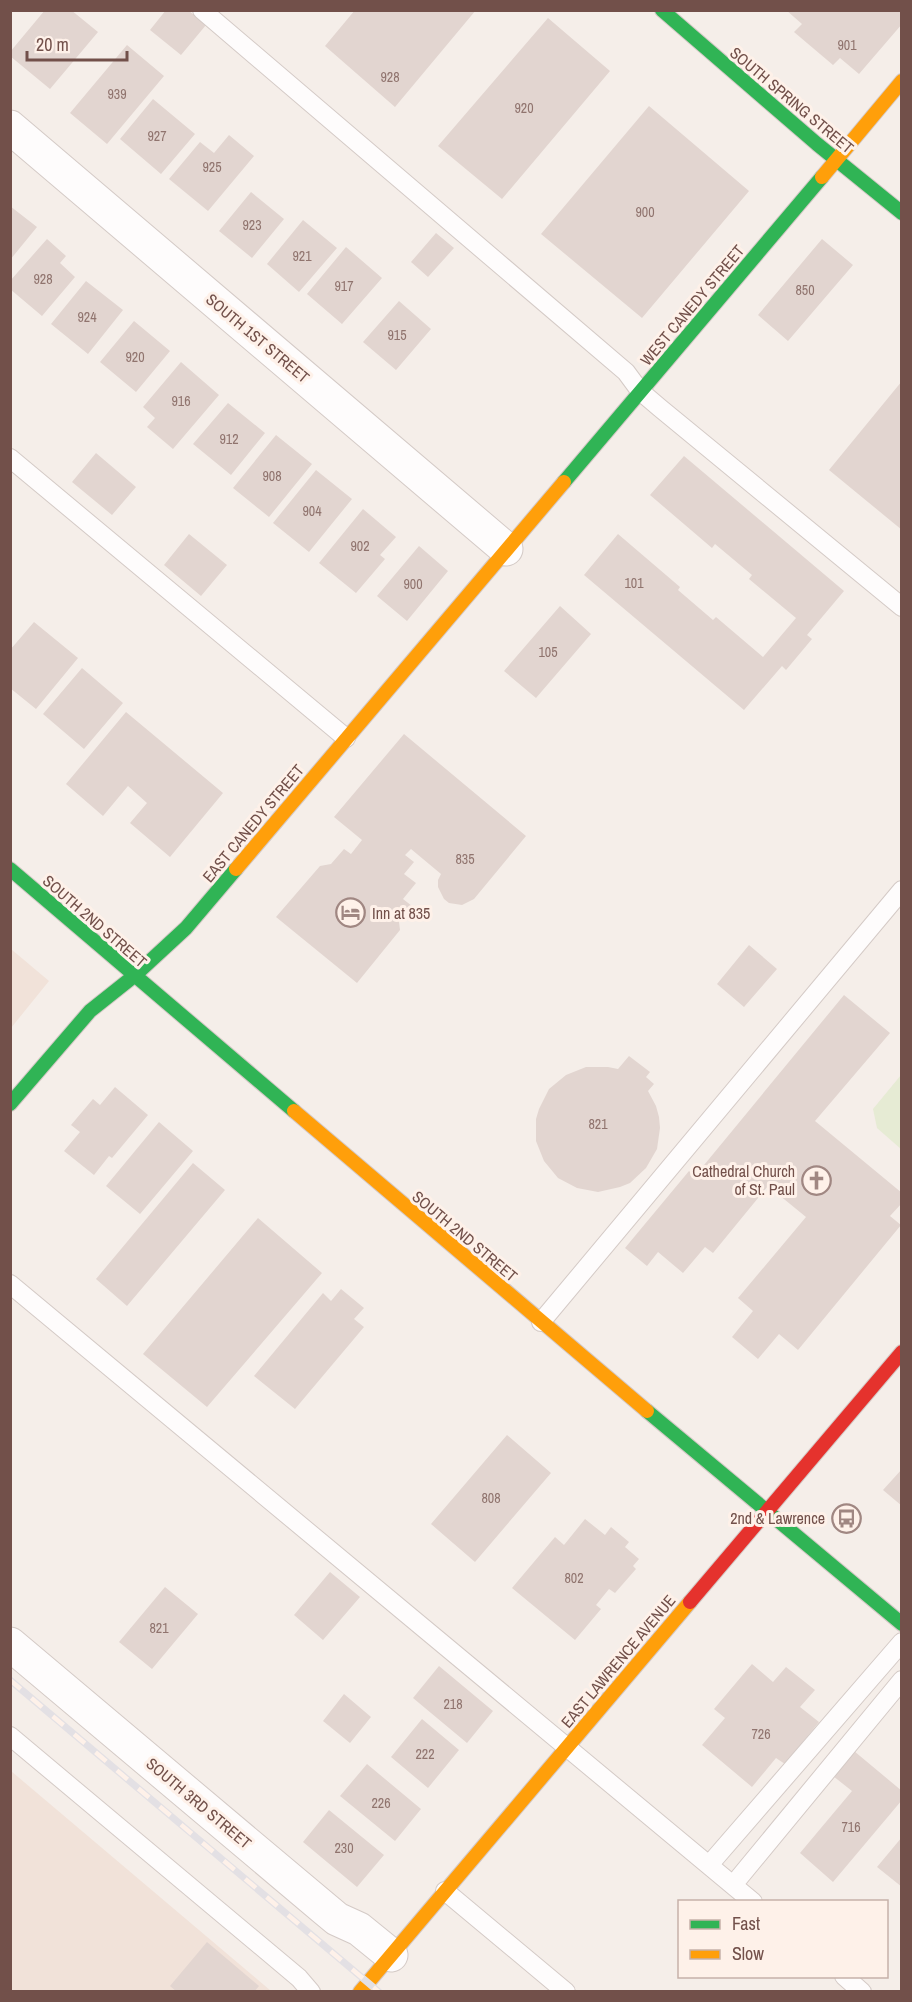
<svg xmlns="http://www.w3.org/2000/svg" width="912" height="2002" font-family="'Archivo Narrow',sans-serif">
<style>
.residential{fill:#f1e2d9}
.green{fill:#e6ebd4}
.building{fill:#e2d5d0}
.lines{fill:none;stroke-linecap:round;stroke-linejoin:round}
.lane-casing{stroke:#d4cac6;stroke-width:20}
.street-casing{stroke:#d4cac6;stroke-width:35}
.fast-casing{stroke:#d4c9c6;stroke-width:16}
.slow-casing{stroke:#d4c9c6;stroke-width:16}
.jam-casing{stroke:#d4c9c6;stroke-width:16}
.lane{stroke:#fefcfc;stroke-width:18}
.street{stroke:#fefcfc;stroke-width:33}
.fast{stroke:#30b455;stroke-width:14}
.slow{stroke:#ff9f0a;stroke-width:14}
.jam{stroke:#e5322d;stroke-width:14}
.rail-casing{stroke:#e3e0e4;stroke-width:7}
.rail{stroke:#fef1e9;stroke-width:4.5;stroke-dasharray:14;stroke-linecap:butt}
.labels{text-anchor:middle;stroke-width:6;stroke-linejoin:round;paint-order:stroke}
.number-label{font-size:14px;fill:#90746e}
.street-label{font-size:16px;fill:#72504a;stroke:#fef1e9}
.poi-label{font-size:16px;fill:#72504a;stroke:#fef1e9;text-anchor:end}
</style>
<rect width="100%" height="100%" fill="#f5eee9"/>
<path class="residential" d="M11,949L49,981L11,1028Z
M11,1771L271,1991H11Z"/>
<path class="green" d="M901,1075V1149L877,1128L873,1109Z"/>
<path class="building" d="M45,10H71L98,32L50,89L10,56V52Z
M166,10H188L206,25L181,55L150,30Z
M355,10H476L395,107L325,46Z
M786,10H902V24L859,74L840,58L833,65L794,32L802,24Z
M548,18L610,71L502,199L438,146Z
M127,45L164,76L107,144L70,113Z
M153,99L195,134L161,174L120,139Z
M649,106L749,191L642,318L541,234Z
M229,135L254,156L208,211L169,179L200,142L214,153Z
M251,192L284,219L252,258L219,231Z
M10,206L37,227L10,260Z
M303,220L337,248L299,292L267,264Z
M436,233L454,248L428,277L411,262Z
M47,239L66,256L60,263L75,277L42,316L10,289V281Z
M822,239L853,265L788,341L758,315Z
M346,247L382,278L342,324L307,294Z
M86,281L123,310L88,354L51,324Z
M399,301L431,329L396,370L363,342Z
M134,321L170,351L136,392L100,362Z
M181,362L219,395L173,449L147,427L155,418L143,407Z
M902,381V530L829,470Z
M228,403L265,433L231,475L193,444Z
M276,435L312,464L269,517L233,488Z
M96,453L136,487L112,515L72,482Z
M684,456L844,591L807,635L812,639L786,670L782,666L744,710L584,575L618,534L680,587L678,590L713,620L716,617L763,657L796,618L749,579L752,575L715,544L712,548L650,495Z
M316,470L352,499L309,552L273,523Z
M363,509L396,537L380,555L385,559L356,593L319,563Z
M189,534L227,565L201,596L164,565Z
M419,546L448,571L407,621L377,596Z
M560,606L591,634L536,698L504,671Z
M34,622L78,658L36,709L10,688V650Z
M82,668L123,703L84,749L43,714Z
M126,712L223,793L170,857L130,823L147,803L128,786L103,816L66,784Z
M404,734L526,836L474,899L462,905L449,903L444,899L438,887V880L441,874L411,849L405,855L414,862L404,874L416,883L403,899L412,906L399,922L400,930L357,983L276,917L320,866L331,864L344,849L351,854L362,840L334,817Z
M749,945L777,969L744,1007L717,984Z
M844,995L890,1033L815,1121L902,1193V1203L890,1216L901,1225L798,1350L779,1334L758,1359L732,1337L753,1311L738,1298L806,1217L768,1186L713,1253L705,1247L683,1273L658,1252L647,1266L625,1248L689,1171L695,1176Z
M629,1056L650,1072L646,1077L654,1084L648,1091L656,1106L659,1117L660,1128L657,1149L646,1168L630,1183L620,1187L598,1192L577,1188L558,1178L544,1161L536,1141V1119L539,1109L549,1089L566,1075L586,1067H608L618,1069Z
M115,1087L148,1115L112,1158L109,1156L94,1175L64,1151L80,1132L71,1125L93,1099L100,1105Z
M159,1122L193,1151L140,1214L106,1186Z
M193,1163L225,1190L127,1306L96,1279Z
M258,1218L322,1273L207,1407L143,1354Z
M341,1289L364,1308L354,1319L364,1327L295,1409L254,1376L323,1293L331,1301Z
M507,1435L551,1473L475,1562L431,1524Z
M902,1469V1506L883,1490Z
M585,1519L605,1535L611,1527L629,1542L625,1547L639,1559L633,1566L636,1569L615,1593L609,1589L596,1605L601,1609L575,1640L512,1588L555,1537L564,1545Z
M330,1572L360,1597L323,1640L294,1615Z
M165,1587L198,1614L152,1669L119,1642Z
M752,1664L773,1682L786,1667L815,1690L800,1707L819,1722L785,1764L776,1758L752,1787L702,1745L725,1718L714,1709Z
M439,1666L493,1711L467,1743L413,1698Z
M344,1694L371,1717L350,1743L323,1721Z
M422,1719L459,1750L428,1788L391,1757Z
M854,1751L902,1791V1800L833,1882L800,1853L852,1791L833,1776Z
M367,1764L421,1809L395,1841L340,1796Z
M329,1810L384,1855L357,1887L303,1842Z
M902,1837V1887L877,1867Z
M207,1942L259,1986L254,1992H177L170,1986Z"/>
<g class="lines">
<defs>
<path id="lane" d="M202,10L626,372L640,391L660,408L902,607
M10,458L346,738
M10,1284L753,1902
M541,1322L902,890
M10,1736L299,1978L311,1992
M709,1865L902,1642
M733,1885L902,1680
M445,1891L566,1992
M844,1976L862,1992"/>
<path id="street" d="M10,127L506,549
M10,1644L325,1909L337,1919L359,1929L391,1955"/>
<path id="fast" d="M662,10L817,144L902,213
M564,482L822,177
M10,869L294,1111
M10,1104L90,1011L134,976L186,928L236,869
M647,1411L902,1624"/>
<path id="slow" d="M822,177L902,81
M236,869L564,482
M294,1111L647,1411
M360,1992L690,1602"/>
<path id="jam" d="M690,1602L902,1352"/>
</defs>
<use href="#lane" class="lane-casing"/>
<use href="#street" class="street-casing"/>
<use href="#fast" class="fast-casing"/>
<use href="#slow" class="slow-casing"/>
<use href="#jam" class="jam-casing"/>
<use href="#lane" class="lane"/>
<use href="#street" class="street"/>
<use href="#fast" class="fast"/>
<use href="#slow" class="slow"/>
<use href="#jam" class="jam"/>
<defs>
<path id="rail" d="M10,1680L379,1992"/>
</defs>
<use href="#rail" class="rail-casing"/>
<use href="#rail" class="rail"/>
</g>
<defs>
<symbol id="hotel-ring" viewBox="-11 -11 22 22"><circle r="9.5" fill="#fef1e9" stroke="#a08782" stroke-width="1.5"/><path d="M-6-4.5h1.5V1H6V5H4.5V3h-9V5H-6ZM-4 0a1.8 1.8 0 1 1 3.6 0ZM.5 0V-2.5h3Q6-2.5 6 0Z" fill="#a08782"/></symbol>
<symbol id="church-ring" viewBox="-11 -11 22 22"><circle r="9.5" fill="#fef1e9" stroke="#a08782" stroke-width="1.5"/><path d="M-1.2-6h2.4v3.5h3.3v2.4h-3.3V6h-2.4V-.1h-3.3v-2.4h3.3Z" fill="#a08782"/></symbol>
<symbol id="bus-ring" viewBox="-11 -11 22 22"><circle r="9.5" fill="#fef1e9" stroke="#a08782" stroke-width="1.5"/><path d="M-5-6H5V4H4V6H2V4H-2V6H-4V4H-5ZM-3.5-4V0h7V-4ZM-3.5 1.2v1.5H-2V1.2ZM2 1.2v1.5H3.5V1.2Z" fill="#a08782"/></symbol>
</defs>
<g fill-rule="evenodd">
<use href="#hotel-ring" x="334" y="896" width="33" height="33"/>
<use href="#church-ring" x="800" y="1164" width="33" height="33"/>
<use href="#bus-ring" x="830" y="1502" width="33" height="33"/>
</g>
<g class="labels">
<g class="number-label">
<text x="847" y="50">901</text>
<text x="390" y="82">928</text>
<text x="117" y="99">939</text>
<text x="524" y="113">920</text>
<text x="157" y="141">927</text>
<text x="212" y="172">925</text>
<text x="645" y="217">900</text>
<text x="252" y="230">923</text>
<text x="302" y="261">921</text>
<text x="43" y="284">928</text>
<text x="344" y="291">917</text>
<text x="805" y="295">850</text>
<text x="87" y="322">924</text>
<text x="397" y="340">915</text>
<text x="135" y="362">920</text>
<text x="181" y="406">916</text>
<text x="229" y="444">912</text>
<text x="272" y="481">908</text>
<text x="312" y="516">904</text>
<text x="360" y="551">902</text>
<text x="634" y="588">101</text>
<text x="413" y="589">900</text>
<text x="548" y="657">105</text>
<text x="465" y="864">835</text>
<text x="598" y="1129">821</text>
<text x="491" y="1503">808</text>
<text x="574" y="1583">802</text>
<text x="159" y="1633">821</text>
<text x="453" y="1709">218</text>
<text x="761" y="1739">726</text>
<text x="425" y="1759">222</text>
<text x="381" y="1808">226</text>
<text x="851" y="1832">716</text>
<text x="344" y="1853">230</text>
</g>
<g class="street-label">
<text transform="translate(792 100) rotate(40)" y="6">SOUTH SPRING STREET</text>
<text transform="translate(692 305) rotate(-50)" y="6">WEST CANEDY STREET</text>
<text transform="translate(258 338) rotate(40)" y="6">SOUTH 1ST STREET</text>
<text transform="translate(253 823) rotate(-50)" y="6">EAST CANEDY STREET</text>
<text transform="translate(95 921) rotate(41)" y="6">SOUTH 2ND STREET</text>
<text transform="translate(465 1236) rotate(40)" y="6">SOUTH 2ND STREET</text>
<text transform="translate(618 1661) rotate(-50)" y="6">EAST LAWRENCE AVENUE</text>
<text transform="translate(199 1803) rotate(40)" y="6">SOUTH 3RD STREET</text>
</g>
<g class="poi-label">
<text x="372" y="919" text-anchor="start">Inn at 835</text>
<text x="795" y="1177">Cathedral Church<tspan x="795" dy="18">of St. Paul</tspan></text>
<text x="825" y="1524">2nd &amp; Lawrence</text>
</g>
</g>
<rect width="912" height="2002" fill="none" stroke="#72504a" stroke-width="24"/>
<rect x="678" y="1900" width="210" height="78" fill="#fef1e9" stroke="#c6b1a9" stroke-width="1.5"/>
<rect x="690" y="1920" width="30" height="9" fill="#30b455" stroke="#c6b1a9" stroke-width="1.5"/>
<text x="732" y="1930" font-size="18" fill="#72504a">Fast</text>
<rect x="690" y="1950" width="30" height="9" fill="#ff9f0a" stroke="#c6b1a9" stroke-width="1.5"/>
<text x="732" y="1960" font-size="18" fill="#72504a">Slow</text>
<path d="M27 51v9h100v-9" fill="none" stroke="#72504a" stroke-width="3"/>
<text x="36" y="51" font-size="18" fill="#72504a" stroke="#fef1e9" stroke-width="4.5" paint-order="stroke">20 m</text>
</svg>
